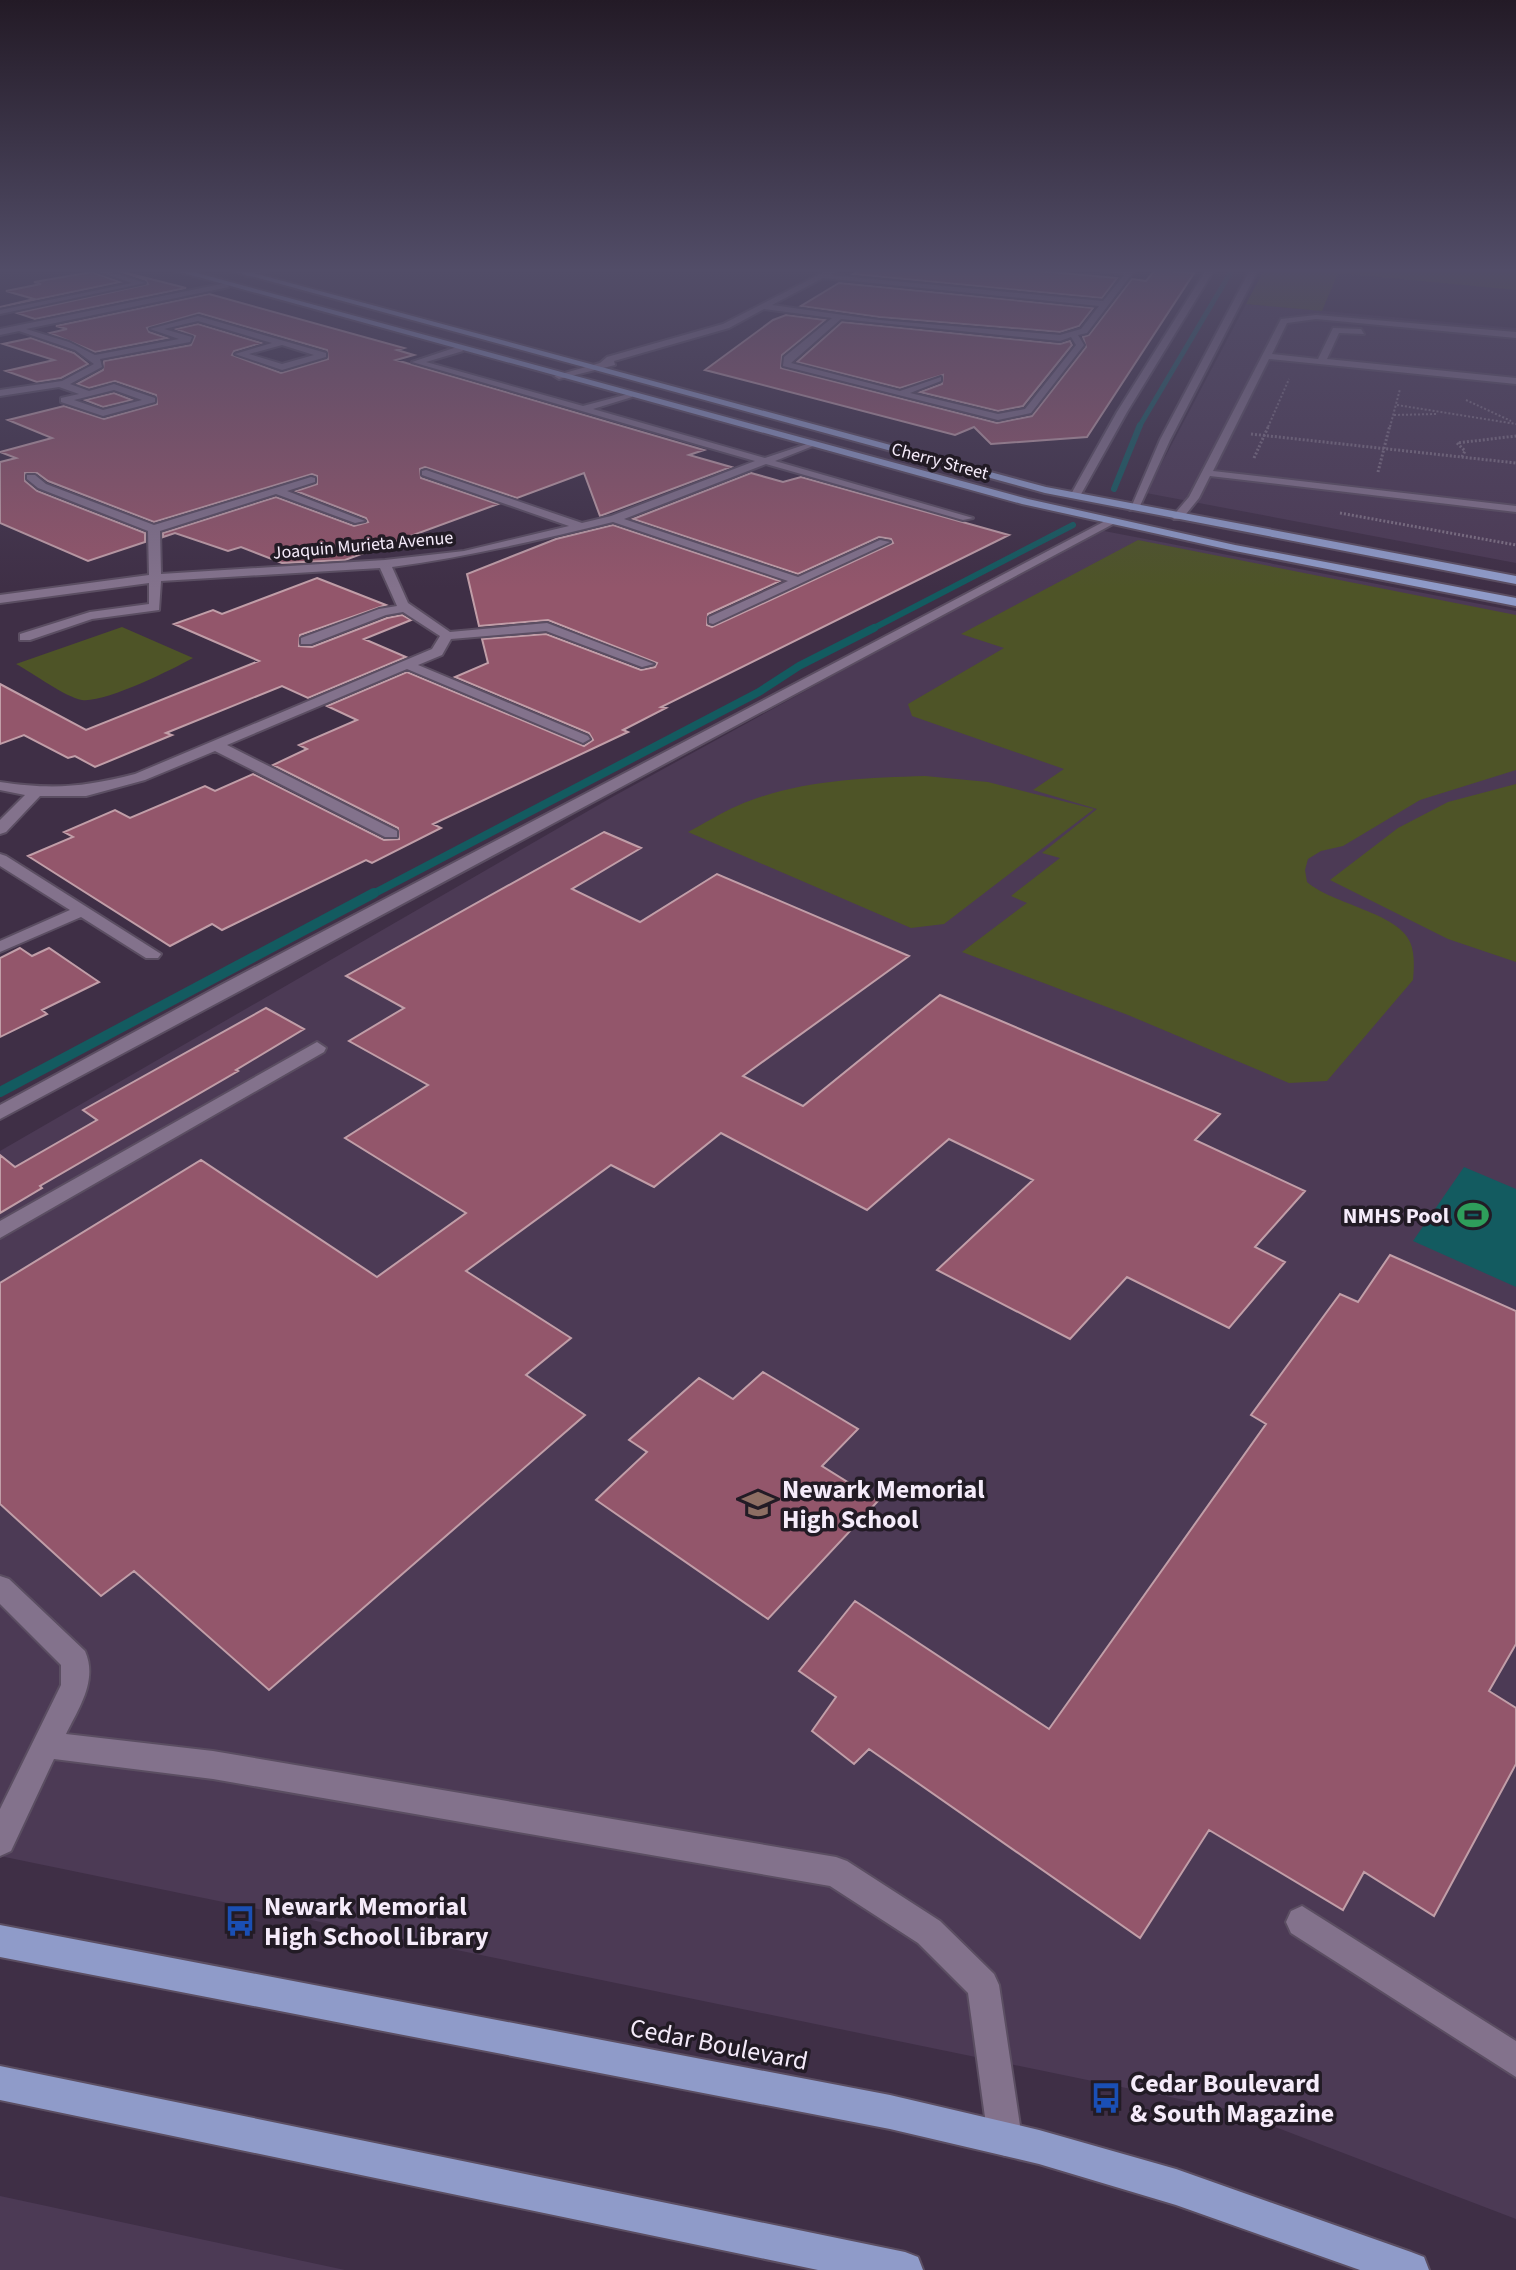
<svg xmlns="http://www.w3.org/2000/svg" width="1516" height="2270" font-family="'Source Sans 3',sans-serif">
<style>
.built{fill:#4c3a55}
.green{fill:#4e5427}
.water{fill:#135b60}
.lines{fill:none;stroke-linecap:round;stroke-linejoin:round}
.stream-far3{stroke:#135b60;stroke-width:5}
.stream-far2{stroke:#135b60;stroke-width:6}
.stream-far1{stroke:#135b60;stroke-width:8}
.stream{stroke:#135b60;stroke-width:10}
.building{fill:#93566b;stroke:#c19ea8;stroke-width:2}
.minor-casing{stroke:#5b4e62;stroke-width:4}
.major-casing{stroke:#5b4e62;stroke-width:4}
.path-far1{stroke:#7e7084;stroke-width:2;stroke-dasharray:2 2;stroke-linecap:butt}
.path{stroke:#7e7084;stroke-width:3;stroke-dasharray:2 2;stroke-linecap:butt}
.minor{fill:#83728c;fill-rule:evenodd}
.major{fill:#8f9bc9;fill-rule:evenodd}
.labels{text-anchor:middle;stroke-width:7;stroke-linejoin:round;paint-order:stroke}
.far-street-label{font-size:18px;fill:#f5ebfa;stroke:#221b25}
.poi-label{font-size:22px;font-weight:bold;fill:#f5ebfa;stroke:#221b25;text-anchor:end}
.near-poi-label{font-size:26px;font-weight:bold;fill:#f5ebfa;stroke:#221b25;text-anchor:start}
.near-street-label{font-size:26px;fill:#f5ebfa;stroke:#221b25}
</style>
<rect width="100%" height="100%" fill="#3f2f46"/>
<path class="built" d="M1246,304L1516,328V563L1146,493Z
M1099,530L1516,611V2219L1228,2109L0,1856V1151L614,796Z
M0,2196L345,2270H0Z"/>
<path class="green" d="M1264,270H1516V290L1338,273L1322,311L1246,304Z
M1138,540L1516,615V770L1420,800L1343,846L1321,851L1308,859L1305,870L1307,882C1332,904 1398,913 1410,942C1415,953 1414,968 1413,980L1327,1081L1289,1083L1128,1015L962,952L1027,903L1011,896L1060,858L1042,853L1097,809L1033,790L1064,769L912,716L908,704L1004,648L961,634Z
M122,627L193,658C171,670 105,703 82,700C65,697 33,673 16,664Z
M925,776L988,782L1094,809L944,924L911,928L688,832C704,824 720,813 737,806C796,780 862,778 925,776Z
M1516,784V962L1448,939L1330,880L1398,828L1448,802Z"/>
<path class="water" d="M1464,1167L1516,1189V1287L1413,1241Z"/>
<g class="lines">
<path class="stream-far3" d="M1139,427L1232,270"/>
<path class="stream-far2" d="M1114,489L1140,425
M870,630L1073,525"/>
<path class="stream-far1" d="M371,895L759,692L799,666L874,628"/>
<path class="stream" d="M0,1092L374,893"/>
</g>
<path class="building" d="M115,270L186,288L35,319L17,313L148,284L146,280Z
M860,270H1028L1117,278L1102,298L853,274Z
M1155,270L1194,273L1087,437L991,444L974,427L955,435L705,370L773,320L786,315L825,320L782,355L781,368L997,423L1032,416L1086,347L1083,337L1089,335L1132,279L1146,281Z
M92,272L120,282L0,307L34,299L6,291L41,284L34,282Z
M839,283L1093,308L1079,326L1060,332L879,317L801,306Z
M209,294L404,348L397,350L414,355L396,360L704,450L689,455L731,467L600,516L584,473L517,498L425,467L420,469L421,478L498,504L345,560L282,563L241,547L228,551L175,533L163,537V533L276,497L354,526L368,522L366,518L296,491L317,484V476L312,474L154,522L48,481L37,473H25V481L37,491L145,533V542L88,561L0,523V462L16,458L0,452L52,438L8,420L64,406L104,419L157,404L156,395L115,381L89,388L77,384L103,370L104,361L191,345L195,336L176,329L198,324L261,343L234,351L232,355L281,373L328,359L327,350L199,313L147,328L149,332L167,338L95,352L50,333L67,329L56,326Z
M842,322L1060,344L1070,341L1072,345L1023,406L998,411L920,392L942,384L943,375L900,388L797,362Z
M31,338L74,353L88,364L61,378L37,382L6,371L54,360L3,344Z
M114,393L132,400L103,407L85,400Z
M751,473L783,482L801,477L1009,535L661,707L666,708L623,730L628,732L433,824L441,828L372,863L366,860L222,930L212,924L170,946L28,856L73,837L64,832L115,810L130,818L205,786L215,791L253,774L384,840L399,839L398,828L273,765L307,749L299,745L357,720L327,706L407,672L584,746L593,740L589,733L455,677L488,663L482,639L546,634L641,670L655,667L657,663L548,620L479,626L467,574L556,539L613,525L780,581L708,614L707,625L712,627L893,543L891,539L879,537L798,574L633,519Z
M317,578L386,605L300,635L299,646L312,647L387,618L402,615L411,620L364,639L406,657L308,698L282,686L166,733L172,735L95,767L75,756L68,758L24,735L0,744V684L86,730L259,661L174,624L213,610L222,614Z
M604,832L641,848L572,889L640,922L717,874L909,956L743,1076L803,1106L940,995L1220,1114L1195,1140L1305,1191L1255,1247L1285,1262L1229,1328L1127,1277L1070,1339L937,1270L1033,1180L949,1139L867,1210L721,1133L654,1187L611,1165L466,1271L571,1338L526,1375L585,1415L269,1690L134,1571L101,1596L0,1504V1283L201,1160L377,1277L466,1213L345,1138L428,1085L349,1041L404,1008L346,976Z
M20,948L32,956L49,948L99,982L42,1010L47,1014L0,1037V958Z
M266,1008L304,1029L236,1070L238,1071L40,1186L42,1188L0,1213V1155L15,1167L97,1120L83,1110Z
M1390,1255L1516,1311V1644L1489,1691L1516,1708V1764L1434,1916L1364,1872L1343,1910L1209,1830L1140,1938L869,1749L854,1764L812,1731L836,1697L799,1671L855,1601L1049,1729L1266,1424L1251,1415L1340,1294L1358,1302Z
M763,1372L858,1429L822,1466L878,1501L768,1619L596,1500L647,1452L629,1440L699,1378L733,1399Z"/>
<g class="lines">
<defs>
<path id="minor" d="M93,270H105L145,283L0,314V310L132,283Z
M255,270H270L247,276L243,274Z
M828,270L836,271L831,275L1103,301L1124,275L1098,270H1135L1087,333L1078,335L1084,345L1031,413L998,420L783,366L784,357L832,318L764,309L729,328L614,361L615,365L559,379L554,376L600,363L607,357L723,324ZM823,278L1099,306L1081,329L1060,335L879,320L772,305ZM841,319L1060,341L1071,337L1076,345L1025,409L998,414L910,393L941,381V377L900,391L791,363Z
M1206,270H1214L1127,412L1080,496L1071,498L1070,496L1117,412Z
M1250,270H1258L1170,440L1139,508L1130,510L1160,440Z
M226,283L229,287L26,329L69,342L95,355L179,339L150,329L198,316L326,353V357L282,370L235,354L272,343L198,321L164,329L192,337L190,342L100,359L102,367L70,384L89,391L114,384L155,398V402L103,416L61,402V398L79,394L59,387L0,396V390L62,381L94,364L75,350L19,331L0,335V329ZM282,345L314,355L282,364L249,354ZM114,390L142,400L103,410L74,400Z
M1316,315L1516,332V338L1316,319L1287,323L1272,354L1318,359L1333,328L1361,329L1364,334L1339,333L1327,359L1516,378V384L1269,359L1213,471L1516,506V512L1210,476L1199,498L1182,519H1174L1172,517L1189,497L1281,319Z
M460,346L463,351L426,362L583,406L632,393V397L593,409L765,458L813,442V446L775,461L973,518L963,520L766,464L624,519L798,577L880,540L890,542L713,624L709,623V617L788,581L613,522C543,539 467,557 392,567L408,603L450,632L547,623L654,664L642,667L546,631L451,639L442,655L418,665L588,736L590,739L583,743L407,669L227,745L397,831V837H385L215,751L145,780L86,796H40L6,832L0,834V820L25,795L0,790V782C53,790 84,787 135,774L432,649L440,636L403,612L386,615L311,644H301V638L379,609L397,606L380,568L161,581L159,610L92,619L30,640H20V634L90,612L149,604V583L0,603V595L149,575L148,531L38,488L27,479V475H35L46,484L154,525L311,477L315,478V482L287,491L365,521L355,523L276,494L160,531L161,574L385,560L464,551L569,526L422,475V471L426,470L582,523L611,516L755,461L412,362Z
M1109,519L1115,522L1113,524L0,1119V1105L219,986Z
M0,854L6,856L161,954L158,958H146L81,917L0,952V941L70,910L0,866Z
M317,1042L326,1048L324,1052L0,1238V1221Z
M0,1576L9,1579L85,1651C98,1680 79,1708 66,1734L213,1751L836,1857L847,1861L940,1921L994,1974L999,1985L1022,2139L1017,2151L1005,2156L993,2151L988,2139L968,1993L918,1943L830,1886L213,1779L54,1759L11,1851L0,1856V1809L61,1685V1665L0,1604Z
M1302,1906L1516,2041V2077L1291,1933L1286,1922L1291,1911Z"/>
<path id="major" d="M173,270H186L1028,499L1235,545L1516,598V606L1235,551L1022,504Z
M229,270H242L1046,487L1516,576V584L1045,493Z
M0,1925L890,2095L1039,2130L1176,2169L1411,2252L1424,2257L1429,2270H1360L1176,2205L1039,2164L890,2129L0,1957Z
M0,2066L905,2252L918,2257L923,2270H818L0,2100Z"/>
</defs>
<use href="#minor" class="minor-casing"/>
<use href="#major" class="major-casing"/>
<path class="path-far1" d="M1466,400L1511,421
M1397,405L1516,424
M1394,415L1437,414
M1268,427L1289,379
M1390,427L1400,389"/>
<path class="path" d="M1251,434L1516,463
M1462,457L1465,451L1457,443L1516,436
M1254,458L1269,425
M1378,472L1390,425
M1340,513L1516,545"/>
<use href="#minor" class="minor"/>
<use href="#major" class="major"/>
</g>
<linearGradient id="sky" x2="0" y2="1"><stop stop-color="#231a26"/><stop offset="0.46" stop-color="#524d68"/><stop offset="1" stop-color="#524d68" stop-opacity="0"/></linearGradient>
<rect width="1516" height="588" fill="url(#sky)"/>
<defs>
<symbol id="stadium-bare" viewBox="-9 -9 18 18"><path d="M0-5a6.5 5 0 1 0 0 10a6.5 5 0 1 0 0-10ZM-3.5-1.8h7v3.6h-7Z" fill="#2e9e5b" stroke="#221b25" stroke-width="2.5" paint-order="stroke"/></symbol>
<symbol id="school-bare" viewBox="-9 -9 18 18"><path d="M0-5L7-2L0 1L-7-2ZM-4 1L0 2.5L4 1V4Q0 6-4 4Z" fill="#8d6e63" stroke="#221b25" stroke-width="2.5" paint-order="stroke"/></symbol>
<symbol id="bus-bare" viewBox="-9 -9 18 18"><path d="M-5-6H5V4H4V6H2V4H-2V6H-4V4H-5ZM-3.5-4V0h7V-4ZM-3.5 1.2v1.5H-2V1.2ZM2 1.2v1.5H3.5V1.2Z" fill="#1a4fb4" stroke="#221b25" stroke-width="2.5" paint-order="stroke"/></symbol>
</defs>
<g fill-rule="evenodd">
<use href="#stadium-bare" x="1451" y="1193" width="44" height="44"/>
<use href="#school-bare" x="736" y="1482" width="44" height="44"/>
<use href="#bus-bare" x="218" y="1899" width="44" height="44"/>
<use href="#bus-bare" x="1084" y="2076" width="44" height="44"/>
</g>
<g class="labels">
<g class="far-street-label">
<text transform="translate(940 461) rotate(15)" y="6">Cherry Street</text>
<text transform="translate(363 545) rotate(-5)" y="6">Joaquin Murieta Avenue</text>
</g>
<g class="poi-label">
<text x="1449" y="1223">NMHS Pool</text>
</g>
<g class="near-poi-label">
<text x="782" y="1498">Newark Memorial<tspan x="782" dy="30">High School</tspan></text>
<text x="264" y="1915">Newark Memorial<tspan x="264" dy="30">High School Library</tspan></text>
<text x="1130" y="2092">Cedar Boulevard<tspan x="1130" dy="30">&amp; South Magazine</tspan></text>
</g>
<g class="near-street-label">
<text transform="translate(719 2044) rotate(11)" y="9">Cedar Boulevard</text>
</g>
</g>
</svg>
